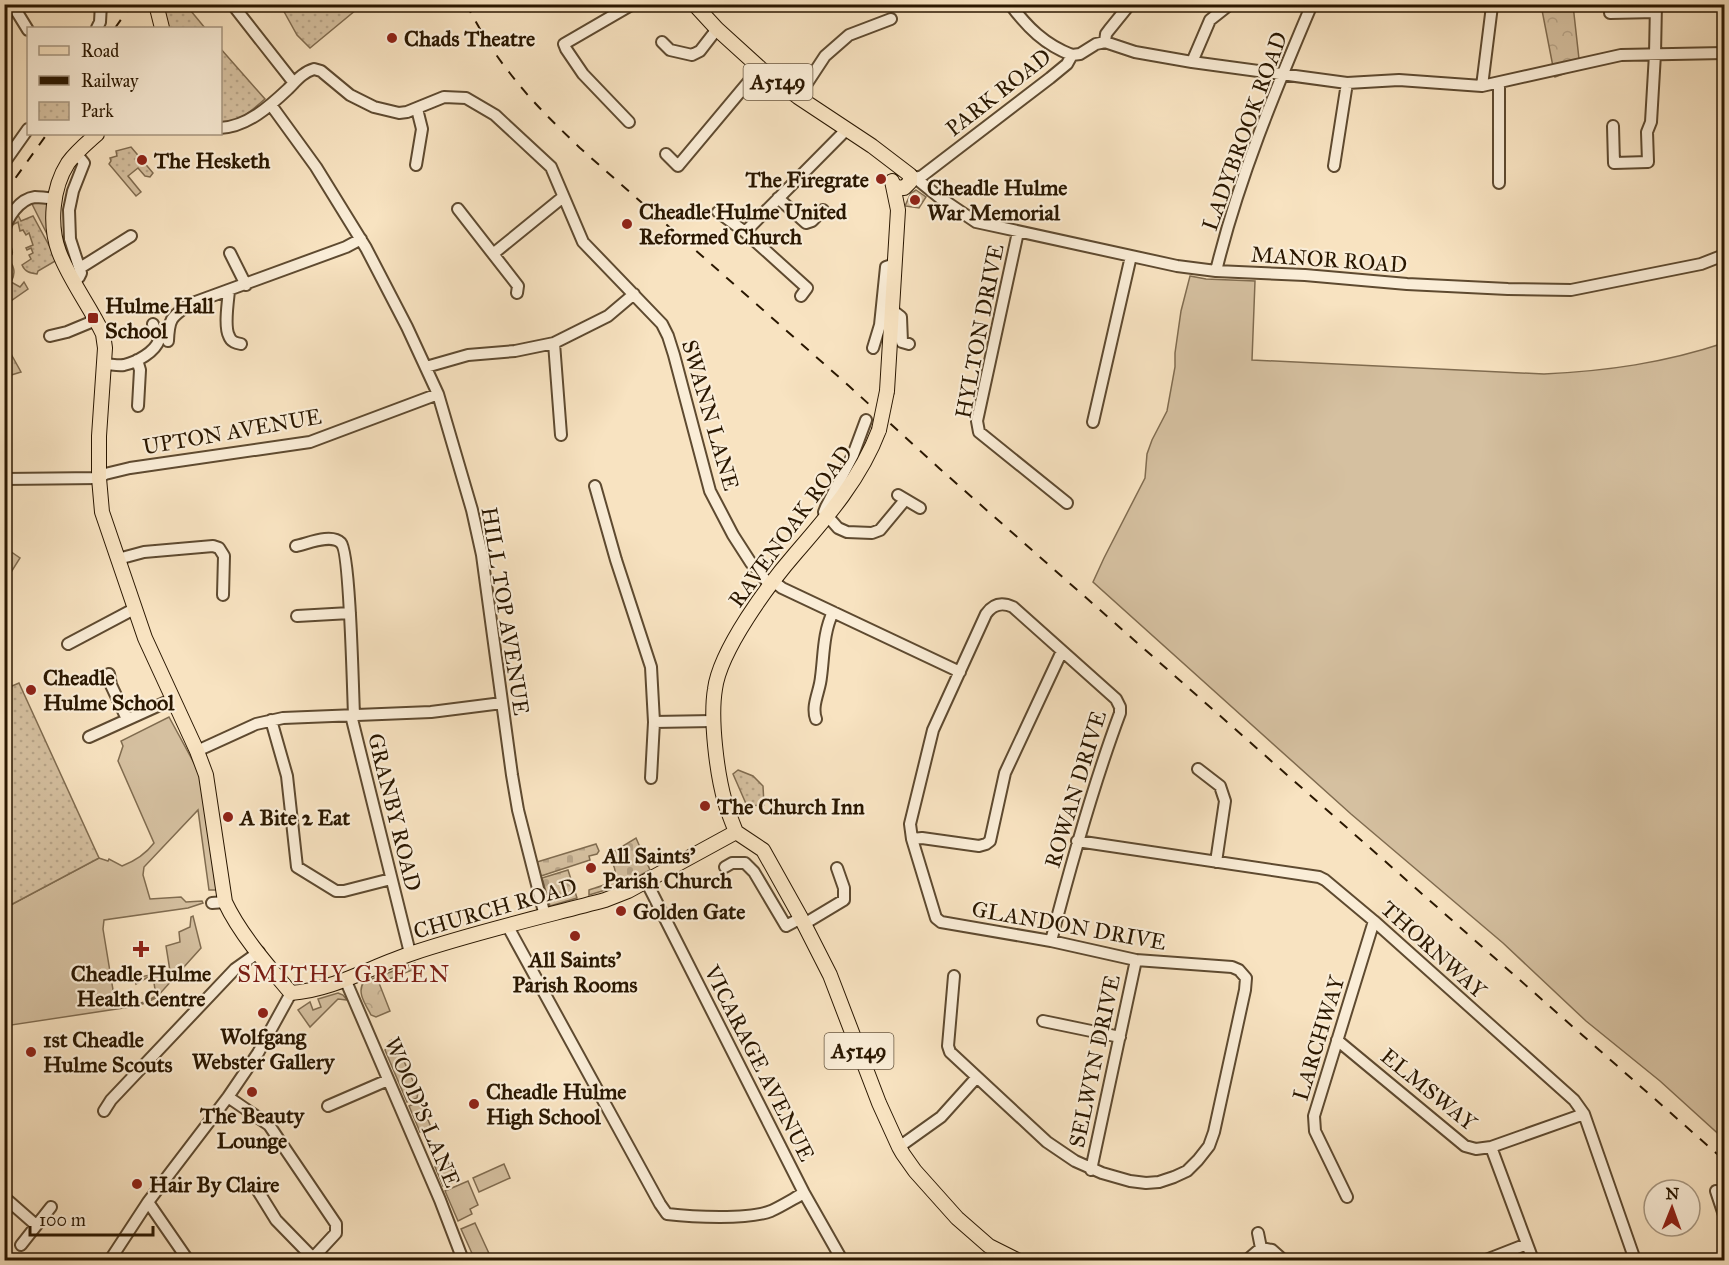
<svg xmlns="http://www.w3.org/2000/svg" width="1729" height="1265" font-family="'IM FELL Great Primer',serif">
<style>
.grass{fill:#d5c0a0;stroke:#806c50;stroke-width:1.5}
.forest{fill:url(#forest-crowns);stroke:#806c50;stroke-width:1.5}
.cemetery{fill:url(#cemetery-stones);stroke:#806c50;stroke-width:1.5}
.park{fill:url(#park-dots);stroke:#806c50;stroke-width:1.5}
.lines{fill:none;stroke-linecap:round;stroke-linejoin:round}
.minor-casing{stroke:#5e4a30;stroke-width:14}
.major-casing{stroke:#2a1700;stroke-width:16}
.minor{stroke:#faedd7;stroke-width:10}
.major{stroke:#f8e3c1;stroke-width:14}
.rail{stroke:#2a1700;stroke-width:2;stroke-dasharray:10 10;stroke-linecap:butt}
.major-bridge-casing{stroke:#2a1700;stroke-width:16;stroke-linecap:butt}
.major-bridge{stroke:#f8e3c1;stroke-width:14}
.poi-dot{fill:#8f2418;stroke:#faedd7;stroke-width:2}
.labels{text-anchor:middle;stroke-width:4.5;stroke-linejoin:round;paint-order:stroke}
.shield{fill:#faedd7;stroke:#685740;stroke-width:1.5}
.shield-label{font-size:21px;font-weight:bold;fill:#2a1700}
.poi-label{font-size:22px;font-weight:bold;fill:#2a1700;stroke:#faedd7;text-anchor:start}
.street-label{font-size:22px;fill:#2a1700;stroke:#faedd7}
.neighbourhood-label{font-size:24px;letter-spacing:1.5px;fill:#7a1f14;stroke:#faedd7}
</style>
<defs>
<pattern id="forest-crowns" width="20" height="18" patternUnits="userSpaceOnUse" patternTransform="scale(1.5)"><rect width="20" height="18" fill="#d5c0a0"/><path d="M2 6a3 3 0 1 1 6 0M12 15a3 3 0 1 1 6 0" fill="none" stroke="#b7a488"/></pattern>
<pattern id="cemetery-stones" width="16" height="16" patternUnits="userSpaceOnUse" patternTransform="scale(1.5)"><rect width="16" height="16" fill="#d5c0a0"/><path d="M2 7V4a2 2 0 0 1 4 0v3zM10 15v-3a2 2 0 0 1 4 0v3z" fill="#b7a488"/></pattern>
<pattern id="park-dots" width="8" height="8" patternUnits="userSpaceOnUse" patternTransform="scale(1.5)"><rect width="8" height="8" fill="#d5c0a0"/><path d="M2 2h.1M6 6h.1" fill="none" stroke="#b7a488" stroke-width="1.8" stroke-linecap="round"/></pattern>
</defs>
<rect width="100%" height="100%" fill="#f8e3c1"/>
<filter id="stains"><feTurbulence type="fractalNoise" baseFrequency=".00333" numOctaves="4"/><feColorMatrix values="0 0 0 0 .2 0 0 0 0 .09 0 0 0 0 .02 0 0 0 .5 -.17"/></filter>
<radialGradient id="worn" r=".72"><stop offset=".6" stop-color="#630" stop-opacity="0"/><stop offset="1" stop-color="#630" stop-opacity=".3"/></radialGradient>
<path class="grass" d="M31,202H46L47,204L50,240Z
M1190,276L1206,279L1255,281L1252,360L1544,374C1607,371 1664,363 1724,343V1139L1660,1081L1586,1021L1503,943L1351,814L1093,582L1104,558L1145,478L1147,454L1152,440L1167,411L1175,367V353L1181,311Z
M7,549L20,558L5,582V552Z
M169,717L200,774L218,890H209L198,810L144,867L143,875L150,899L181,897L186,902L202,901L203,903L188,908L104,920L103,929L116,1008L145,1002L156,996L154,983L150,976L136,984L135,978L170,971L166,946L180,942L179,932L190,927L191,917L193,916L201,948L156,998L146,1003L130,1007L5,1026V908L99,858L108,861L109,859L122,866C135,861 145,855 154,843L118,761L123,746L121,741Z
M338,993L343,995L347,1000L338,999L310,1027L298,1010L310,1002L313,1010L321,1007L318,999Z
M392,1040L397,1046L418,1092L417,1098L407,1102L385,1050L390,1041Z
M420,1101L431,1127L420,1132L409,1106Z
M448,1161L456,1181L443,1186L435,1167Z
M504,1164L510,1178L479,1192L473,1178Z
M468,1181L478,1205L470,1209L472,1214L458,1221L445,1191Z
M475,1223L492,1260H475L461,1229Z"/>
<path class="forest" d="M1541,5H1573L1580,68L1555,77Z
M415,963L419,973L414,975L412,970L379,983L390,1011L376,1017L371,1015C366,1005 356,992 364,982Z"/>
<path class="cemetery" d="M636,838L650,870L622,885L589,895V890C597,887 615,884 615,873C616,869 612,862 610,858L613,852Z
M596,844L599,851L597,854L589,856L590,860L541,876L537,862Z
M568,870L577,898L550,906L542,878Z"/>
<path class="park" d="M160,5H186L205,28H168Z
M283,5V4L362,5L310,48L297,35L282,8Z
M220,48L265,99C252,110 239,123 221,122Z
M131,147L153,173L150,177L145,176L138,168L128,176L141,192L136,196L109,164L111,161L110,158L117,156L116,151Z
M916,190L926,197L919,208L905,206L911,193Z
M18,215L21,221L33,216L57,260L38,271L37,274C30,273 25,272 22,265L31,259L29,255L33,253L31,248L27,250L26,248L33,245L29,233L26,235L23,230L20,231L18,222L14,224L12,222Z
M5,258C15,263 16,274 11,282L20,287L24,282L28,289L5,305Z
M5,343L21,372L8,376L11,389H5Z
M19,683L99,858L5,908V689Z
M738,770L753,776L763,786L764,805L747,806L733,774Z"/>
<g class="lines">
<defs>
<path id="minor" d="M12,4L28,30
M232,4L294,83
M1010,4C1027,27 1045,45 1072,55
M1610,13L1656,12
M97,28L100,22L101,4
M662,42L670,50L692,55L700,51L717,29
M1105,42L1106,34L1109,30L1130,4
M1192,62L1210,20L1229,5
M1482,86L1492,6
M798,97L825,56L849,35L891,19
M271,105L316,167L366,248L407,327L438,394L472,510L482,555L512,775L518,810L545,916
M629,122L583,74L566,49L564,44L633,4
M1613,126L1614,163L1648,162L1647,132L1651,122L1655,54L1656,4
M220,128C247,127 270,106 288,89C296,81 303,72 314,69L321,71L350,95L374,107L399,113L407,112L444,97L466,98L495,115L551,167L583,242L662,324L668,336L674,355L710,491L733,535L751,563L770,585
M666,154L678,166L760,68
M4,163L28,129
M416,165L422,129L417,109
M1334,166L1347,83
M913,176L939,197L976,222L1177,266L1216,271L1305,275L1407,284L1508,289L1571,290L1701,264L1724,255
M916,178L922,176L1050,78L1067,64L1072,55L1080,54L1096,44L1105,42L1135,52L1192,62L1347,83L1399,80L1482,86L1621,55L1724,53
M1499,183V83
M778,198L806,223L812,221L823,210
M458,209L518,286L517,293
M718,212L745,232L807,288L801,296
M4,232C7,218 19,199 35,197C41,197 48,198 55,199
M745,232L847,129
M1018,232L977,421L979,432L1067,503
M4,244L6,252L4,253
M230,253L246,285
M493,254L563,197
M80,268L131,236
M1216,271C1238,180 1275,91 1312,4
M74,282L79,277L81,273L70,239L69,210L73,191L84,163L76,153
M229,291C228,301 224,327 229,336C231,342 236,343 241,344
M892,310L901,317L902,342L909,344
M50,336L67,332L96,320
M168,341C169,317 172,317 190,304L346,247L361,239
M554,343L561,435
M873,348L880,325L886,267L895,264
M137,360L140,370L138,406
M104,364C110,364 118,366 124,365C137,362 155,352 159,340L153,324
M426,367L468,355L515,351L554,343L608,316L634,294
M866,420L853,455L826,507L824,512L838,528L847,532L872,533L880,530L905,500
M1093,422L1131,256
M4,479L99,478L105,474L130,468L310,442L438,394
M595,486L616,560L651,667L654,722L713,721
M898,495L920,508
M296,546C307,544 331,533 341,543C350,552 353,693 354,715
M118,559L144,552L213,546L219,548L224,556L223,595
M773,581L782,588L960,672
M297,616L350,613
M68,644L134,609
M109,674L111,685L127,719
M351,715L410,953
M816,719C811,705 820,691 821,677C824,655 823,633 833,612
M271,720L287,776L297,867L336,891H344L391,879
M89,737L173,699
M197,751L256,724L283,718L431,712L502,703
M1198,769L1220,786L1225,801L1216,862
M651,778L654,722
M912,839L922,838L979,846L986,844L990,841L1005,773L1062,651
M1077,841L1319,877L1325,880L1374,921L1574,1100L1584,1114L1635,1260
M725,867L732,863H745L754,872L786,926L801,918
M646,881L804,1193L842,1260
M212,903L225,902
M804,924L844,900V888L837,868
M507,925L660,1204L667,1214C692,1217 748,1220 771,1211C782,1206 793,1199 804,1193
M954,976L948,1046L950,1052L1047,1142L1075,1161L1102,1173L1130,1181L1146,1183L1159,1182L1174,1177L1187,1171L1198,1160L1209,1146L1214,1132L1245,990L1246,978L1239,970L1232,967L1136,960L1051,941L941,922L936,918L912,839L910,824L933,730L986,614C993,604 1002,602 1013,607L1116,699L1120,707V713C1092,788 1071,864 1051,941
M345,979L440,1200L463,1260
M1043,1021L1120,1037
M1337,1040L1465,1146L1476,1149L1491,1147L1533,1260
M228,1097L269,1125L336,1224V1233L311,1260
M328,1106L388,1080
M104,1111L111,1100L235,969L259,952
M899,1147L941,1117L977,1077
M1491,1147L1584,1114
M1091,1170L1136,960
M258,1191L276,1220L313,1258
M1716,1191L1724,1215
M4,1197L36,1225
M1347,1197L1315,1131L1314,1116L1374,921
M148,1202L188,1260
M1258,1233L1261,1248
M21,1245L51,1207
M110,1260L148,1202L228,1097L258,1053L291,993
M1247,1260L1261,1248L1272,1250L1281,1258
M1486,1260L1527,1244"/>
<path id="major" d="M156,4L162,28
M694,4L717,29L760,68L798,97L872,146L910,175V182L904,188L896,187L892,182
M97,134C87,143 76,152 68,163C52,188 49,225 59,252C70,281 90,306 103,334L105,348L99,436V478L102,512L145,638L197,751L206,775L225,902C240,934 268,966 291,993C334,990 372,966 413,953C476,932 541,917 605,900L628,891L736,832
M887,391L898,210L892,181
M736,832L763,850L801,918L830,975L879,1103L899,1147L903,1154L915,1171L957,1218L989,1246L1017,1260
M736,832C732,822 728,812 725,802C717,774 710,719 715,689C720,650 769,584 795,554C828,516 861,478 879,430"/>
</defs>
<use href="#minor" class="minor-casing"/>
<use href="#major" class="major-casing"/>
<use href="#minor" class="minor"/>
<use href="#major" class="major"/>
<path class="rail" d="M466,4C479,28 492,51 509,72C530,100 555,124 580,148L849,386L940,469L1724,1160
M115,28L132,4
M4,194L47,134"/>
<defs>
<path id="major-bridge" d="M879,430L887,391"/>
</defs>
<use href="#major-bridge" class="major-bridge-casing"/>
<use href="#major-bridge" class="major-bridge"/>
</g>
<g class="poi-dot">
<circle cx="392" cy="38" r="6"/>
<circle cx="142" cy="160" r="6"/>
<circle cx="881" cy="179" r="6"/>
<circle cx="915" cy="200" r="6"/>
<circle cx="627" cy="224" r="6"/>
<rect x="87" y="312" width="12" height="12" rx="3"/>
<circle cx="31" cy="690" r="6"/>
<circle cx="705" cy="806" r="6"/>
<circle cx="228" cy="817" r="6"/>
<circle cx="591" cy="868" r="6"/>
<circle cx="621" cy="911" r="6"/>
<circle cx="575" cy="936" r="6"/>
<path d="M138 940h6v6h6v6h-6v6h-6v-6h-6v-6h6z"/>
<circle cx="263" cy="1013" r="6"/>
<circle cx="31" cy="1052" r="6"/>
<circle cx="252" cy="1092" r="6"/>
<circle cx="474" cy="1104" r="6"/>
<circle cx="137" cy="1184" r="6"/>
</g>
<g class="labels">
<g class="shield">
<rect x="743.5" y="64" width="69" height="36" rx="4.5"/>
<rect x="824.5" y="1033" width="69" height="36" rx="4.5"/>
</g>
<g class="shield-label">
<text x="778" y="89">A5149</text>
<text x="859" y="1058">A5149</text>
</g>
<g class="poi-label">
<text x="404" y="46">Chads Theatre</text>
<text x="154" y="168">The Hesketh</text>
<text x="869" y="187" text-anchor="end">The Firegrate</text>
<text x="927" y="195">Cheadle Hulme<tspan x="927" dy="25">War Memorial</tspan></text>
<text x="639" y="219">Cheadle Hulme United<tspan x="639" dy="25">Reformed Church</tspan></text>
<text x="105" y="313">Hulme Hall<tspan x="105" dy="25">School</tspan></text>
<text x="43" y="685">Cheadle<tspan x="43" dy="25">Hulme School</tspan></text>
<text x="717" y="814">The Church Inn</text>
<text x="240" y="825">A Bite 2 Eat</text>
<text x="603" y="863">All Saints'<tspan x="603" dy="25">Parish Church</tspan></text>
<text x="633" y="919">Golden Gate</text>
<text x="575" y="967" text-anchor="middle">All Saints'<tspan x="575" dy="25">Parish Rooms</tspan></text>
<text x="141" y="981" text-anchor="middle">Cheadle Hulme<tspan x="141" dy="25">Health Centre</tspan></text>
<text x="263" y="1044" text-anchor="middle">Wolfgang<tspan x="263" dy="25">Webster Gallery</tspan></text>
<text x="43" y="1047">1st Cheadle<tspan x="43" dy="25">Hulme Scouts</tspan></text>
<text x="486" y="1099">Cheadle Hulme<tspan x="486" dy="25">High School</tspan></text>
<text x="252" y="1123" text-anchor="middle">The Beauty<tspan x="252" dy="25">Lounge</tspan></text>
<text x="149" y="1192">Hair By Claire</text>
</g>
<g class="street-label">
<text transform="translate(998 92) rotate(-38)" y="8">PARK ROAD</text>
<text transform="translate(1244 131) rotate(-70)" y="8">LADYBROOK ROAD</text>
<text transform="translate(1329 259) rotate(4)" y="8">MANOR ROAD</text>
<text transform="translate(979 331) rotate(-79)" y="8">HYLTON DRIVE</text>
<text transform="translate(711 415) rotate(74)" y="8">SWANN LANE</text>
<text transform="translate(232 431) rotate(-10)" y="8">UPTON AVENUE</text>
<text transform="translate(790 526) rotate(-54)" y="8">RAVENOAK ROAD</text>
<text transform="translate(506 611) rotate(81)" y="8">HILL TOP AVENUE</text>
<text transform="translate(1075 789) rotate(-73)" y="8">ROWAN DRIVE</text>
<text transform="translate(395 812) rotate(76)" y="8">GRANBY ROAD</text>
<text transform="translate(495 908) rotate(-16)" y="8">CHURCH ROAD</text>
<text transform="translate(1069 925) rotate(10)" y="8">GLANDON DRIVE</text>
<text transform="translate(1434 949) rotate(42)" y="8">THORNWAY</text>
<text transform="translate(1318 1038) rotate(-73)" y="8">LARCHWAY</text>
<text transform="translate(1094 1061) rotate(-78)" y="8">SELWYN DRIVE</text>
<text transform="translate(760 1063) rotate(63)" y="8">VICARAGE AVENUE</text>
<text transform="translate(1429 1089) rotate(39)" y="8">ELMSWAY</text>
<text transform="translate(423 1112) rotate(67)" y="8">WOOD'S LANE</text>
</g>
<g class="neighbourhood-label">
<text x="344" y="982">SMITHY GREEN</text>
</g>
</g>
<rect width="1729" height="1265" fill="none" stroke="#f8e3c1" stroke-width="24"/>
<rect x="6" y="6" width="1717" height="1253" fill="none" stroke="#2a1700" stroke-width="3"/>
<rect x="12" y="12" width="1705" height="1241" fill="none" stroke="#2a1700" stroke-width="1.5"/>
<rect x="27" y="27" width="195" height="108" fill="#faedd7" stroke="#a79781" stroke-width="1.5"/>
<rect x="39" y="46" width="30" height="9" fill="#f8e3c1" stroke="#a79781" stroke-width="1.5"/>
<text x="81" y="57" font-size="18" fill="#2a1700">Road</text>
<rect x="39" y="76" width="30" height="9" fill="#2a1700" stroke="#a79781" stroke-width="1.5"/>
<text x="81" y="87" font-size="18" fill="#2a1700">Railway</text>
<rect x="39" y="102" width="30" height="18" fill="url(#park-dots)" stroke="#a79781" stroke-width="1.5"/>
<text x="81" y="117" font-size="18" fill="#2a1700">Park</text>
<g transform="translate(1672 1208) rotate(1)"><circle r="28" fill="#faedd7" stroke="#a79781" stroke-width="1.5"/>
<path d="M0-4.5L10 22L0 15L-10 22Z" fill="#8f2418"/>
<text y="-9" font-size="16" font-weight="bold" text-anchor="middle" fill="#2a1700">N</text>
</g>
<path d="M30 1226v9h123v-9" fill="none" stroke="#2a1700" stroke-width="3"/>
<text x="39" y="1226" font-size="18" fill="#2a1700" stroke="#faedd7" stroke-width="4.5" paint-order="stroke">100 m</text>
<rect width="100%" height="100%" filter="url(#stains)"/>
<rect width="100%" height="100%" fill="url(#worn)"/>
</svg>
